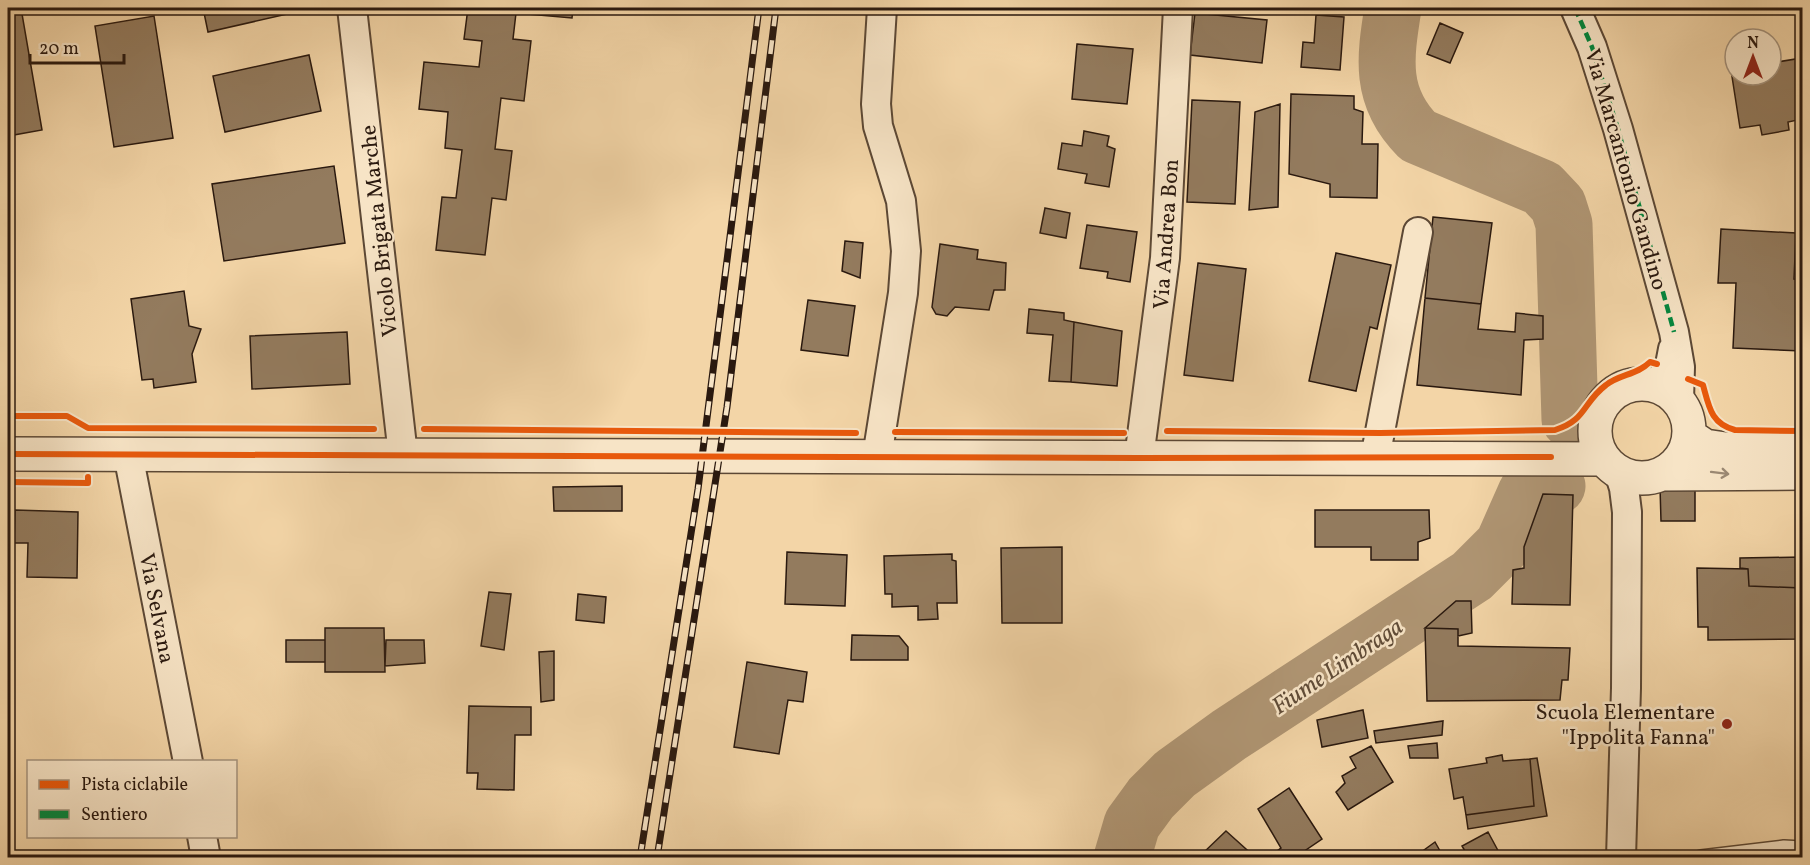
<svg xmlns="http://www.w3.org/2000/svg" width="1810" height="865" font-family="Vollkorn,serif">
<style>
.lines{fill:none;stroke-linecap:round;stroke-linejoin:round}
.river{stroke:#af9573;stroke-width:57}
.building{fill:#937b5e;stroke:#2a190f;stroke-width:1.5}
.service-casing{stroke:#5c4835;stroke-width:18}
.minor-casing{stroke:#5c4835;stroke-width:32}
.tertiary-casing{stroke:#5c4835;stroke-width:36}
.service{stroke:#f7e4c6;stroke-width:15}
.minor{stroke:#f7e4c6;stroke-width:28}
.tertiary{stroke:#f7e4c6;stroke-width:33}
.rail-casing{stroke:#2a190f;stroke-width:7}
.rail{stroke:#f7e4c6;stroke-width:4.5;stroke-dasharray:14;stroke-linecap:butt}
.quiet{stroke:#00873e;stroke-width:4.5;stroke-dasharray:9 4.5;stroke-linecap:butt}
.cycleway-casing{stroke:#f7e4c6;stroke-width:10}
.cycleway{stroke:#e8590c;stroke-width:6}
.oneway{stroke:#9b8974}
.poi-dot{fill:#8f2418;stroke:#f7e4c6;stroke-width:2}
.labels{text-anchor:middle;stroke-width:5;stroke-linejoin:round;paint-order:stroke}
.street-label{font-size:22px;fill:#2a190f;stroke:#f7e4c6}
.poi-label{font-size:22px;fill:#2a190f;stroke:#f7e4c6;text-anchor:end}
.water-label{font-size:24px;font-style:italic;fill:#5f4b37;stroke:#f7e4c6}
</style>
<rect width="100%" height="100%" fill="#f3d5a7"/>
<filter id="stains"><feTurbulence type="fractalNoise" baseFrequency=".00333" numOctaves="4"/><feColorMatrix values="0 0 0 0 .2 0 0 0 0 .09 0 0 0 0 .02 0 0 0 .5 -.17"/></filter>
<radialGradient id="worn" r=".72"><stop offset=".6" stop-color="#630" stop-opacity="0"/><stop offset="1" stop-color="#630" stop-opacity=".3"/></radialGradient>
<g class="lines">
<path class="river" d="M1393,8C1385,58 1379,97 1418,136L1542,188L1558,205L1564,224L1570,420
M1122,858L1132,824L1151,798L1175,774L1229,735L1472,576L1503,545L1526,493L1557,486"/>
</g>
<path class="building" d="M8,8H21L42,130L8,136Z
M203,8H304L305,10L208,32Z
M468,8H573L572,18L516,13L513,39L531,41L524,101L501,98L495,149L512,151L506,200L492,198L485,255L436,250L442,197L456,198L462,150L445,148L448,112L419,109L424,62L479,67L482,41L464,39Z
M1195,13L1267,20L1262,63L1190,55Z
M1316,15L1344,17L1340,70L1301,67L1303,42L1314,43Z
M154,16L173,138L114,147L95,26Z
M1440,23L1463,33L1450,63L1427,54Z
M1077,44L1133,49L1127,104L1072,99Z
M309,55L321,111L225,132L213,76Z
M1802,58V119L1788,122L1789,130L1762,135L1760,125L1740,128L1731,70L1735,69V75H1771V63Z
M1291,94L1354,96V109L1363,112L1362,144H1378L1377,198L1330,197V184L1289,174Z
M1192,100L1240,102L1235,204L1187,202Z
M1280,104L1278,207L1249,210L1255,112Z
M1084,131L1109,136L1107,146L1115,149L1109,187L1085,183L1087,174L1058,169L1062,143L1082,146Z
M334,166L345,243L224,261L212,184Z
M1045,208L1070,213L1066,238L1040,233Z
M1433,217L1492,223L1481,304L1425,298Z
M1087,225L1137,232L1130,282L1107,278L1108,272L1080,268Z
M1721,229L1796,233L1794,279L1802,280V351L1733,348L1736,283H1718Z
M845,241L863,243L860,278L842,271Z
M940,244L978,250L977,259L1006,263L1005,290H994L989,310L955,307L947,316L936,314L932,307Z
M1336,253L1391,265L1377,329L1370,327L1356,391L1309,381Z
M1198,263L1246,269L1233,381L1184,375Z
M184,291L189,326L201,329L192,354L196,382L154,388L153,379L142,380L131,299Z
M1425,298L1481,304L1478,329L1515,332L1516,313L1543,316V339L1524,340L1521,395L1417,385Z
M808,300L855,306L848,356L801,350Z
M1029,309L1064,313V320L1074,322L1071,382L1049,381L1053,335L1027,333Z
M1074,322L1122,331L1117,386L1071,382Z
M347,332L350,384L252,389L250,336Z
M622,486V511H554L553,487Z
M1660,487H1695V521H1661Z
M1543,494L1573,495L1570,605L1512,604L1513,570L1524,568V547Z
M15,510L78,512L77,578L27,577L28,543H14Z
M1315,510H1429L1430,538L1418,542V560H1371V547H1315Z
M1062,547V623H1002L1001,548Z
M787,552L847,555L845,606L785,604Z
M952,554V560L956,561L957,603H937L938,619L918,620V606L892,607V594H885L884,556Z
M1802,557V588L1749,586L1748,569L1740,568V558Z
M1697,568L1748,569L1749,586L1802,588V639L1708,640V627H1698Z
M489,592L511,594L504,650L481,646Z
M578,594L606,597L604,623L576,620Z
M1456,601H1471L1472,633L1458,636V629L1425,628Z
M325,628H384L385,672H325Z
M1425,628L1458,629V646L1570,648L1568,680H1562L1560,700L1427,701Z
M852,635L899,636L908,647V660H851Z
M286,640H325V662H286Z
M386,640H424L425,663L385,666Z
M554,651V700L541,702L539,652Z
M747,662L807,672L803,702L788,700L779,754L734,747Z
M469,706L531,707V735H515L514,790L477,789L478,773H467Z
M1363,710L1368,738L1322,747L1317,720Z
M1443,721L1442,735L1376,743L1374,731Z
M1437,743L1438,758H1410L1408,746Z
M1371,746L1393,782L1348,810L1336,792L1345,783L1342,776L1356,768L1350,757Z
M1502,755L1503,761L1530,759L1534,806L1466,815L1463,797L1454,799L1449,769L1487,763L1486,758Z
M1537,758L1547,816L1468,829L1466,815L1534,806L1530,759Z
M1289,788L1322,839L1294,858H1267L1281,848L1258,809Z
M1226,831L1256,858H1205L1202,854Z
M1488,832L1502,858H1469L1462,846Z
M1435,842L1444,858H1413Z"/>
<g class="lines">
<defs>
<path id="service" d="M1701,858L1784,848L1802,849"/>
<path id="minor" d="M352,8L403,455
M1575,8L1592,47L1618,129L1674,332L1680,367L1679,400
M1654,385L1669,370L1673,349
M128,454L188,762
M877,457L903,293L906,251L901,201L878,126L876,104L882,8
M1139,458L1165,258L1178,8
M1375,458L1418,232
M1619,472L1624,488L1627,512L1626,688L1621,858
M202,836L206,858"/>
<path id="tertiary" d="M1595 431a47 47 0 1 1 94 0a47 47 0 1 1-94 0Z
M1690,436L1705,446L1725,449L1802,448
M8,454L1604,459
M1661,474L1802,473"/>
</defs>
<use href="#service" class="service-casing"/>
<use href="#minor" class="minor-casing"/>
<use href="#tertiary" class="tertiary-casing"/>
<use href="#service" class="service"/>
<use href="#minor" class="minor"/>
<use href="#tertiary" class="tertiary"/>
<defs>
<path id="rail" d="M640,858L698,489L759,8
M657,858L727,407L776,8"/>
</defs>
<use href="#rail" class="rail-casing"/>
<use href="#rail" class="rail"/>
<path class="quiet" d="M1575,8L1592,47L1618,129L1674,332"/>
<defs>
<path id="cycleway" d="M1688,379L1703,385C1709,407 1711,424 1735,430L1802,431
M8,416H67L88,428L374,429
M424,429L856,433
M1167,431L1380,433L1555,430C1587,420 1582,403 1606,385C1620,374 1637,375 1650,362L1657,364
M895,432L1124,433
M8,454L1139,458L1551,457
M8,482L88,483V477"/>
</defs>
<use href="#cycleway" class="cycleway-casing"/>
<use href="#cycleway" class="cycleway"/>
</g>
<defs><path id="oneway-shaft" d="M-6 0H5M1.5-3L5.5 0L1.5 3" fill="none" stroke-width="1.6" stroke-linecap="round" stroke-linejoin="round" transform="scale(1.5)"/></defs>
<use class="oneway" href="#oneway-shaft" transform="translate(1720 473) rotate(7)"/>
<circle class="poi-dot" cx="1727" cy="724" r="6"/>
<g class="labels">
<g class="street-label">
<text transform="translate(1627 169) rotate(74)" y="8">Via Marcantonio Gandino</text>
<text transform="translate(378 231) rotate(-96)" y="8">Vicolo Brigata Marche</text>
<text transform="translate(1165 234) rotate(-86)" y="8">Via Andrea Bon</text>
<text transform="translate(158 608) rotate(79)" y="8">Via Selvana</text>
</g>
<g class="poi-label">
<text x="1715" y="719">Scuola Elementare<tspan x="1715" dy="25">"Ippolita Fanna"</tspan></text>
</g>
<g class="water-label">
<text transform="translate(1337 666) rotate(-34)" y="8">Fiume Limbraga</text>
</g>
</g>
<rect width="1810" height="865" fill="none" stroke="#f3d5a7" stroke-width="30"/>
<rect x="9" y="9" width="1792" height="847" fill="none" stroke="#2a190f" stroke-width="3"/>
<rect x="15" y="15" width="1780" height="835" fill="none" stroke="#2a190f" stroke-width="1.5"/>
<rect x="27" y="760" width="210" height="78" fill="#f7e4c6" stroke="#a5937d" stroke-width="1.5"/>
<rect x="39" y="780" width="30" height="9" fill="#e8590c" stroke="#a5937d" stroke-width="1.5"/>
<text x="81" y="790" font-size="18" fill="#2a190f">Pista ciclabile</text>
<rect x="39" y="810" width="30" height="9" fill="#00873e" stroke="#a5937d" stroke-width="1.5"/>
<text x="81" y="820" font-size="18" fill="#2a190f">Sentiero</text>
<g transform="translate(1753 57)"><circle r="28" fill="#f7e4c6" stroke="#a5937d" stroke-width="1.5"/>
<path d="M0-4.5L10 22L0 15L-10 22Z" fill="#8f2418"/>
<text y="-9" font-size="16" font-weight="bold" text-anchor="middle" fill="#2a190f">N</text>
</g>
<path d="M30 54v9h94v-9" fill="none" stroke="#2a190f" stroke-width="3"/>
<text x="39" y="54" font-size="18" fill="#2a190f" stroke="#f7e4c6" stroke-width="4.5" paint-order="stroke">20 m</text>
<rect width="100%" height="100%" filter="url(#stains)"/>
<rect width="100%" height="100%" fill="url(#worn)"/>
</svg>
